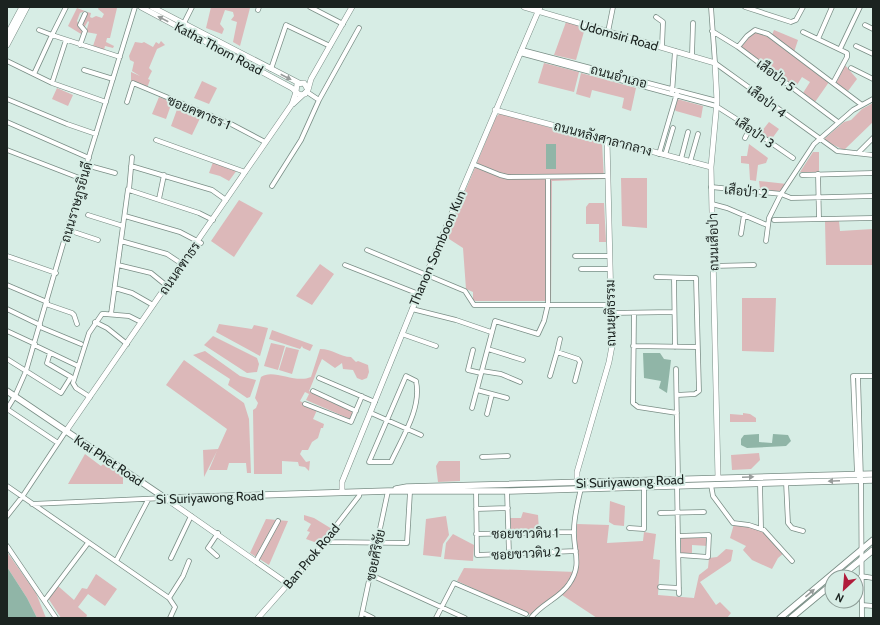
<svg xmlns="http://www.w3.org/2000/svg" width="880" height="625" font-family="Cabin,Sarabun,sans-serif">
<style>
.green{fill:#dcb8b9}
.water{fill:#90b5a7}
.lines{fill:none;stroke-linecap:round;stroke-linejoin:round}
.minor-casing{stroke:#7a8e86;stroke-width:5.5}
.tertiary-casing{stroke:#7a8e86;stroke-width:6}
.secondary-casing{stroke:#7a8e86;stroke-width:7}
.minor{stroke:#fff;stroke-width:4}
.tertiary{stroke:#fff;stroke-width:5}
.secondary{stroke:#fff;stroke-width:5.5}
.oneway{fill:#989c9b}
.labels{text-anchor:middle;stroke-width:4;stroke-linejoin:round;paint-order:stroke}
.street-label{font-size:13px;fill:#1b2320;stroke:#d7ede5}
</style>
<rect width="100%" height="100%" fill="#d7ede5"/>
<path class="green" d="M99,7L117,8L110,38H107L106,42L114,46L113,48L105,46L104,50L93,46L97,34L86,32L89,22L88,21L84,28L82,25L87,12L91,13L90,17L92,18L96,16L102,18L104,14L98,9Z
M211,7L250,8L240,46L233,42L237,22L231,20L234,16L233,12L225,10L220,24L224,29L222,34L206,28Z
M77,8L85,11L80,13L77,21L83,31L81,34L68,26Z
M566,22L585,28L576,60L554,55Z
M774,30L798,40L794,52L772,35Z
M757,32L771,38L829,82L815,102L803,93L810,82L802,77L795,88L741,47L752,34Z
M161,41L165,45L157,49L149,68L152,71L148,79L150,80L147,88L131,81V72L140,76L132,71L134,62L130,60L129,56L135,42L142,43L144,42L153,47L156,42L159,44Z
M544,63L579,72L574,92L538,83Z
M845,65L857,79L848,91L836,83Z
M581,73L636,88L631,111L622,108L624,98L592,90L590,98L576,94Z
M202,81L217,88L209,104L194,98Z
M57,88L73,95L68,106L52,99Z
M159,97L172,102L166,119L152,114Z
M677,99L703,106L701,118L676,111L674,109Z
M873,103V122L844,150L825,141L824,139L844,122L851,120L862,109Z
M179,104L202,114L192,135L171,126Z
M500,113L602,143L604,179L552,181L551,301H476L473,300V292L466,289L463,248L446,237L496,117Z
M769,122L779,129L771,140L761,132Z
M749,144L768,158L766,163L758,165L756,181L750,180L749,164L741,163V156H747Z
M813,152H819V172H800Z
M213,162L237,170L229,181L220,176L209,173Z
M621,178H647V228L622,226Z
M759,181L787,184L780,192L760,189Z
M239,200L263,213L234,257L211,241Z
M589,203H604L606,242H599V224H586V207Z
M825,221H839L840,231L873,229V265H826Z
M320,264L334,274L312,305L296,296Z
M742,298H776L774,352L742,351Z
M219,324L252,329L254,325L268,328L260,356L216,332Z
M272,330L313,345L310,351L303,348L302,346L300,349L269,339Z
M213,336L257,358L259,364L257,372L247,373L204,345Z
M271,343L285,346L278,370L264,366Z
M286,347L299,350L292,374L279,370Z
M320,349C333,349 340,357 351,357L356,362L358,361L368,365L369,372L367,378L362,380L357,378L353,370L343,369L342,363L335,368L322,359C317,369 314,380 309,391L353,411L350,419L306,400L309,394L305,392L300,401L317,410L313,419L324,424L323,428H321L318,438L312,442L308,450H302L300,454L306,462L310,461L309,471L305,467L299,466L298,462L282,461V474H254L253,410L256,408L258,403L255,398L261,377C273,368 295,384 311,377Z
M205,351L240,376L256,380L250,397L247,398L228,385L230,379L193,355Z
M184,360L244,403L249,419L251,473H247L246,463H229L227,470H209L217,451L204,477L203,450L218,449L227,429L166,385Z
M743,413L750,414L756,418V422H730V414L743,415Z
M759,453L760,460L751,469L732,470L731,455Z
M85,454L101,466L104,463L123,476V484H68Z
M439,461H460V481L438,482L436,466Z
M610,501L625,506L624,526L614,525L609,522Z
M523,512L538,515L539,531H511L510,518H521Z
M304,515L314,518L332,529L320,544L306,539L310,532L307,531L311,524L304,520Z
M446,516L449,535L443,544L441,557L423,555L426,519Z
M266,519L288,521L269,565L250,553Z
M577,524L609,525L607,543L643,541L644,532L656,534L653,559L660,560L658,595L694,598L699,575L708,568L709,558L717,557L726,549L733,550L731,561L700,582L716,605L720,602L731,613L727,618H597L559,593L531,615L457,581L464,568L576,572Z
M734,524L761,528L784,553L778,558L772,569L752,560L743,550L746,546L730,538Z
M453,534L474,545L473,561L444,559L446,543Z
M708,537V546L692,545V553H681V538Z
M7,552L36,593L46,618H37L27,598L7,567Z
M96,574L117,589L105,606L88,594L78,607L87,615L86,618H61L48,598L58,586L74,600L82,588L87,589Z"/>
<path class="water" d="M546,144H556V169H546Z
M643,353H660L664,359L671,360L667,393L659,388L661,381L644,378Z
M759,434V442L772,443L773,434L788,435L791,441L786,446L747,448L741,445V439L744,435Z
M7,567L27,598L37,618H7Z"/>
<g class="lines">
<defs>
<path id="minor" d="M66,7L52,35L120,57
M310,7L343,24
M711,7L715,63L833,148L837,151L873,155
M745,7L791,22L796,20L803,7
M258,10L259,7
M656,17L663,22L662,47
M184,23L192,7
M865,25L873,29
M712,31L738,47L838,122
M608,32L613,7
M803,32L847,53V57L833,83
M818,39L832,7
M80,45L85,31L80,25L85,14
M856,46L873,54
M738,47L747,36L755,30L768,34L862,105
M840,49L860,7
M522,50L717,101
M520,53L716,106L738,120L793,158
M692,55L693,23
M7,61L52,83L106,102
M851,68L873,79
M271,69L286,25L330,46
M84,70L113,79
M34,74L52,35L39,30
M52,83L66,40
M307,92L319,100
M672,93L675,51
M7,99L67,124L96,134
M127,102L133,83L231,124L265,142
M7,122L89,158
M745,138L750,128
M156,140L245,172
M7,150L82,179
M859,152L873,138
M659,154L677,93
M665,155L673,128
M132,157L129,190L199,213L213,220
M681,159L688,132
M690,162L698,134
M473,164L500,175L508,177L607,176
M86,165L115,173
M131,166L212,190L226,200
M818,174L819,219
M802,175L873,173
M272,186L301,140L319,100L359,28
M711,187L782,194
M781,194L791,198L873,196
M159,199L164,175
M712,204L727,208L767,225
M88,215L123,226
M125,216L180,232L201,243
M774,220L873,218
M68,230L98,240
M741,234L744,215
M121,241L167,254L182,264
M766,241L769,218L781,194L814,144L853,110L873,99
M367,250L465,291L474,305H610
M7,256L56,273
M575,256H609
M118,265L151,273L167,286
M345,265L419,294
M713,266L754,265
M581,269H609
M656,277L696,278L699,391L695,394L677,395
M674,278L675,347
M7,285L47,302
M115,288L132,293L153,305
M46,304L72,313L74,315L77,324
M7,309L40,325
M412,309L456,320L491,332
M611,313L674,312
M634,313L633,403L638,407L677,413
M111,314L128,189
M95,322L107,328L127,344
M40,327L81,344
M7,331L35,344
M402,334L436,346
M34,345L76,365
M633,346L697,347
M488,349L523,360
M473,350L468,370L481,373
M557,352L560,339
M7,359L61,393L71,377L47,363L50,353
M676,369L678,480
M482,371L501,374L520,382
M406,376L416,381C422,408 402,438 391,462H369Z
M550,376L557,352L578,359L580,362L575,381
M858,376L861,480L862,618
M319,378L375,402
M477,390L507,398
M313,391L356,411
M90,397L76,388L73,383L89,333L102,314H105L129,316L141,322
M305,404L351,422L362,396
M472,408L495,321L538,334L544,321L548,304V178
M371,413L421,435
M487,414L492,394
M58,443L7,409L15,396L26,371L82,179L135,7
M482,457L508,456
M859,477L857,474L853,376H873
M786,482L788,523L792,528L803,531
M760,483L761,528
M677,485L679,594
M711,485L713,496L733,523L749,525L764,530L792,561
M7,486L169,598L175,607L170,618
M476,491L477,555L576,551
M507,491L509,554
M32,504L165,498
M476,509L508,508
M660,513L704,512
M7,516L22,497L66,431
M629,528L644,529
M644,529V486
M476,534L573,532
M678,536L709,535L708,557L679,555
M325,542L407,543L410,492
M7,546L56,618
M217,556L208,548L218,533
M171,558L191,516
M116,561L148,500
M256,561L278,521
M371,575L465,618
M861,576L873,578
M288,584L294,580L359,496L360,492
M660,587L679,588
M169,598L183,576L189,561
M45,600L88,543
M862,605L873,606
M363,613L373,618
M361,618L388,491
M436,618L454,583L526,614
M531,618C541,604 560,598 569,584C583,564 573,551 574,530C574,516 578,502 581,488L577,482"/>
<path id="tertiary" d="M141,7L292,88L296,92
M152,7L299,83
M524,7L715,63L717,101L711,167L718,478
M7,35L22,7
M7,45L27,7
M308,90L311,79L352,7
M293,104L308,90L304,83L297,84L296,92L300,95L305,94
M495,110L711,167
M66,431L292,104L296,92
M577,482V472L609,362L612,346L607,140
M342,492V482L435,253L540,7
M165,498L288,584L258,618"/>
<path id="secondary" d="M7,391L165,498L388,491H511L873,480
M396,489L407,487L873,474
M840,577L873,550
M780,618L873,540
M791,618L832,584"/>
</defs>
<use href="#minor" class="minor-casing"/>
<use href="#tertiary" class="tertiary-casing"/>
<use href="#secondary" class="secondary-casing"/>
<use href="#minor" class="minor"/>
<use href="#tertiary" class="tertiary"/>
<use href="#secondary" class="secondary"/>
</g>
<defs><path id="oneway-solid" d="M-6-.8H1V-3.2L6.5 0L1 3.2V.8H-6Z"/></defs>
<g class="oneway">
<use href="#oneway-solid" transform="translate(163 19) rotate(-152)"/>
<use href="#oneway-solid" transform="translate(286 77) rotate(27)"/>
<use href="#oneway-solid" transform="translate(748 477) rotate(-2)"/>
<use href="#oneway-solid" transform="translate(834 481) rotate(178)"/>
<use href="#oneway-solid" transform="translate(810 593) rotate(-40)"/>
</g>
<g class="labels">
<g class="street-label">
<text transform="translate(619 35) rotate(16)" y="5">Udomsiri Road</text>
<text transform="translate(219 48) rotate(28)" y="5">Katha Thorn Road</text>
<text transform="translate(776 75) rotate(37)" y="5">เสือป่า 5</text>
<text transform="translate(619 76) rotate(15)" y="5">ถนนอำเภอ</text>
<text transform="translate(767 101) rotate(37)" y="5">เสือป่า 4</text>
<text transform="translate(199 112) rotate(23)" y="5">ซอยคฑาธร 1</text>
<text transform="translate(755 132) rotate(35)" y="5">เสือป่า 3</text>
<text transform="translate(603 138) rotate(15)" y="5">ถนนหลังศาลากลาง</text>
<text transform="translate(746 191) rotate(6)" y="5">เสือป่า 2</text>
<text transform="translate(76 202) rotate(-74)" y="5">ถนนราษฎรยินดี</text>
<text transform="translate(713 242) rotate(-91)" y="5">ถนนเสือป่า</text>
<text transform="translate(437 248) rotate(-67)" y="5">Thanon Somboon Kun</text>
<text transform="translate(179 268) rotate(-55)" y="5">ถนนคฑาธร</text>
<text transform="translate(610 313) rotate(-91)" y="5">ถนนยุติธรรม</text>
<text transform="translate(109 460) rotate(34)" y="5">Krai Phet Road</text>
<text transform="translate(630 481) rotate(-2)" y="5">Si Suriyawong Road</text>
<text transform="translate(210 497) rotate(-2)" y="5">Si Suriyawong Road</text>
<text transform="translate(525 533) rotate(-1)" y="5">ซอยชาวดิน 1</text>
<text transform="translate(526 553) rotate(-3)" y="5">ซอยขาวดิน 2</text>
<text transform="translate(375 555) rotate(-78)" y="5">ซอยศิริชัย</text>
<text transform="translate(311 556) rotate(-50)" y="5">Ban Prok Road</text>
</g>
</g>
<rect width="880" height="625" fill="none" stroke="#1b2320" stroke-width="16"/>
<g transform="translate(844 589) rotate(206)"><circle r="19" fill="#d7ede5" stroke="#8c9c96"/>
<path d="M0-3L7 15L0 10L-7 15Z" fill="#b01c3b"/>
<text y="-6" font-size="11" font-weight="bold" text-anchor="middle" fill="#1b2320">N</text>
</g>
</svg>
